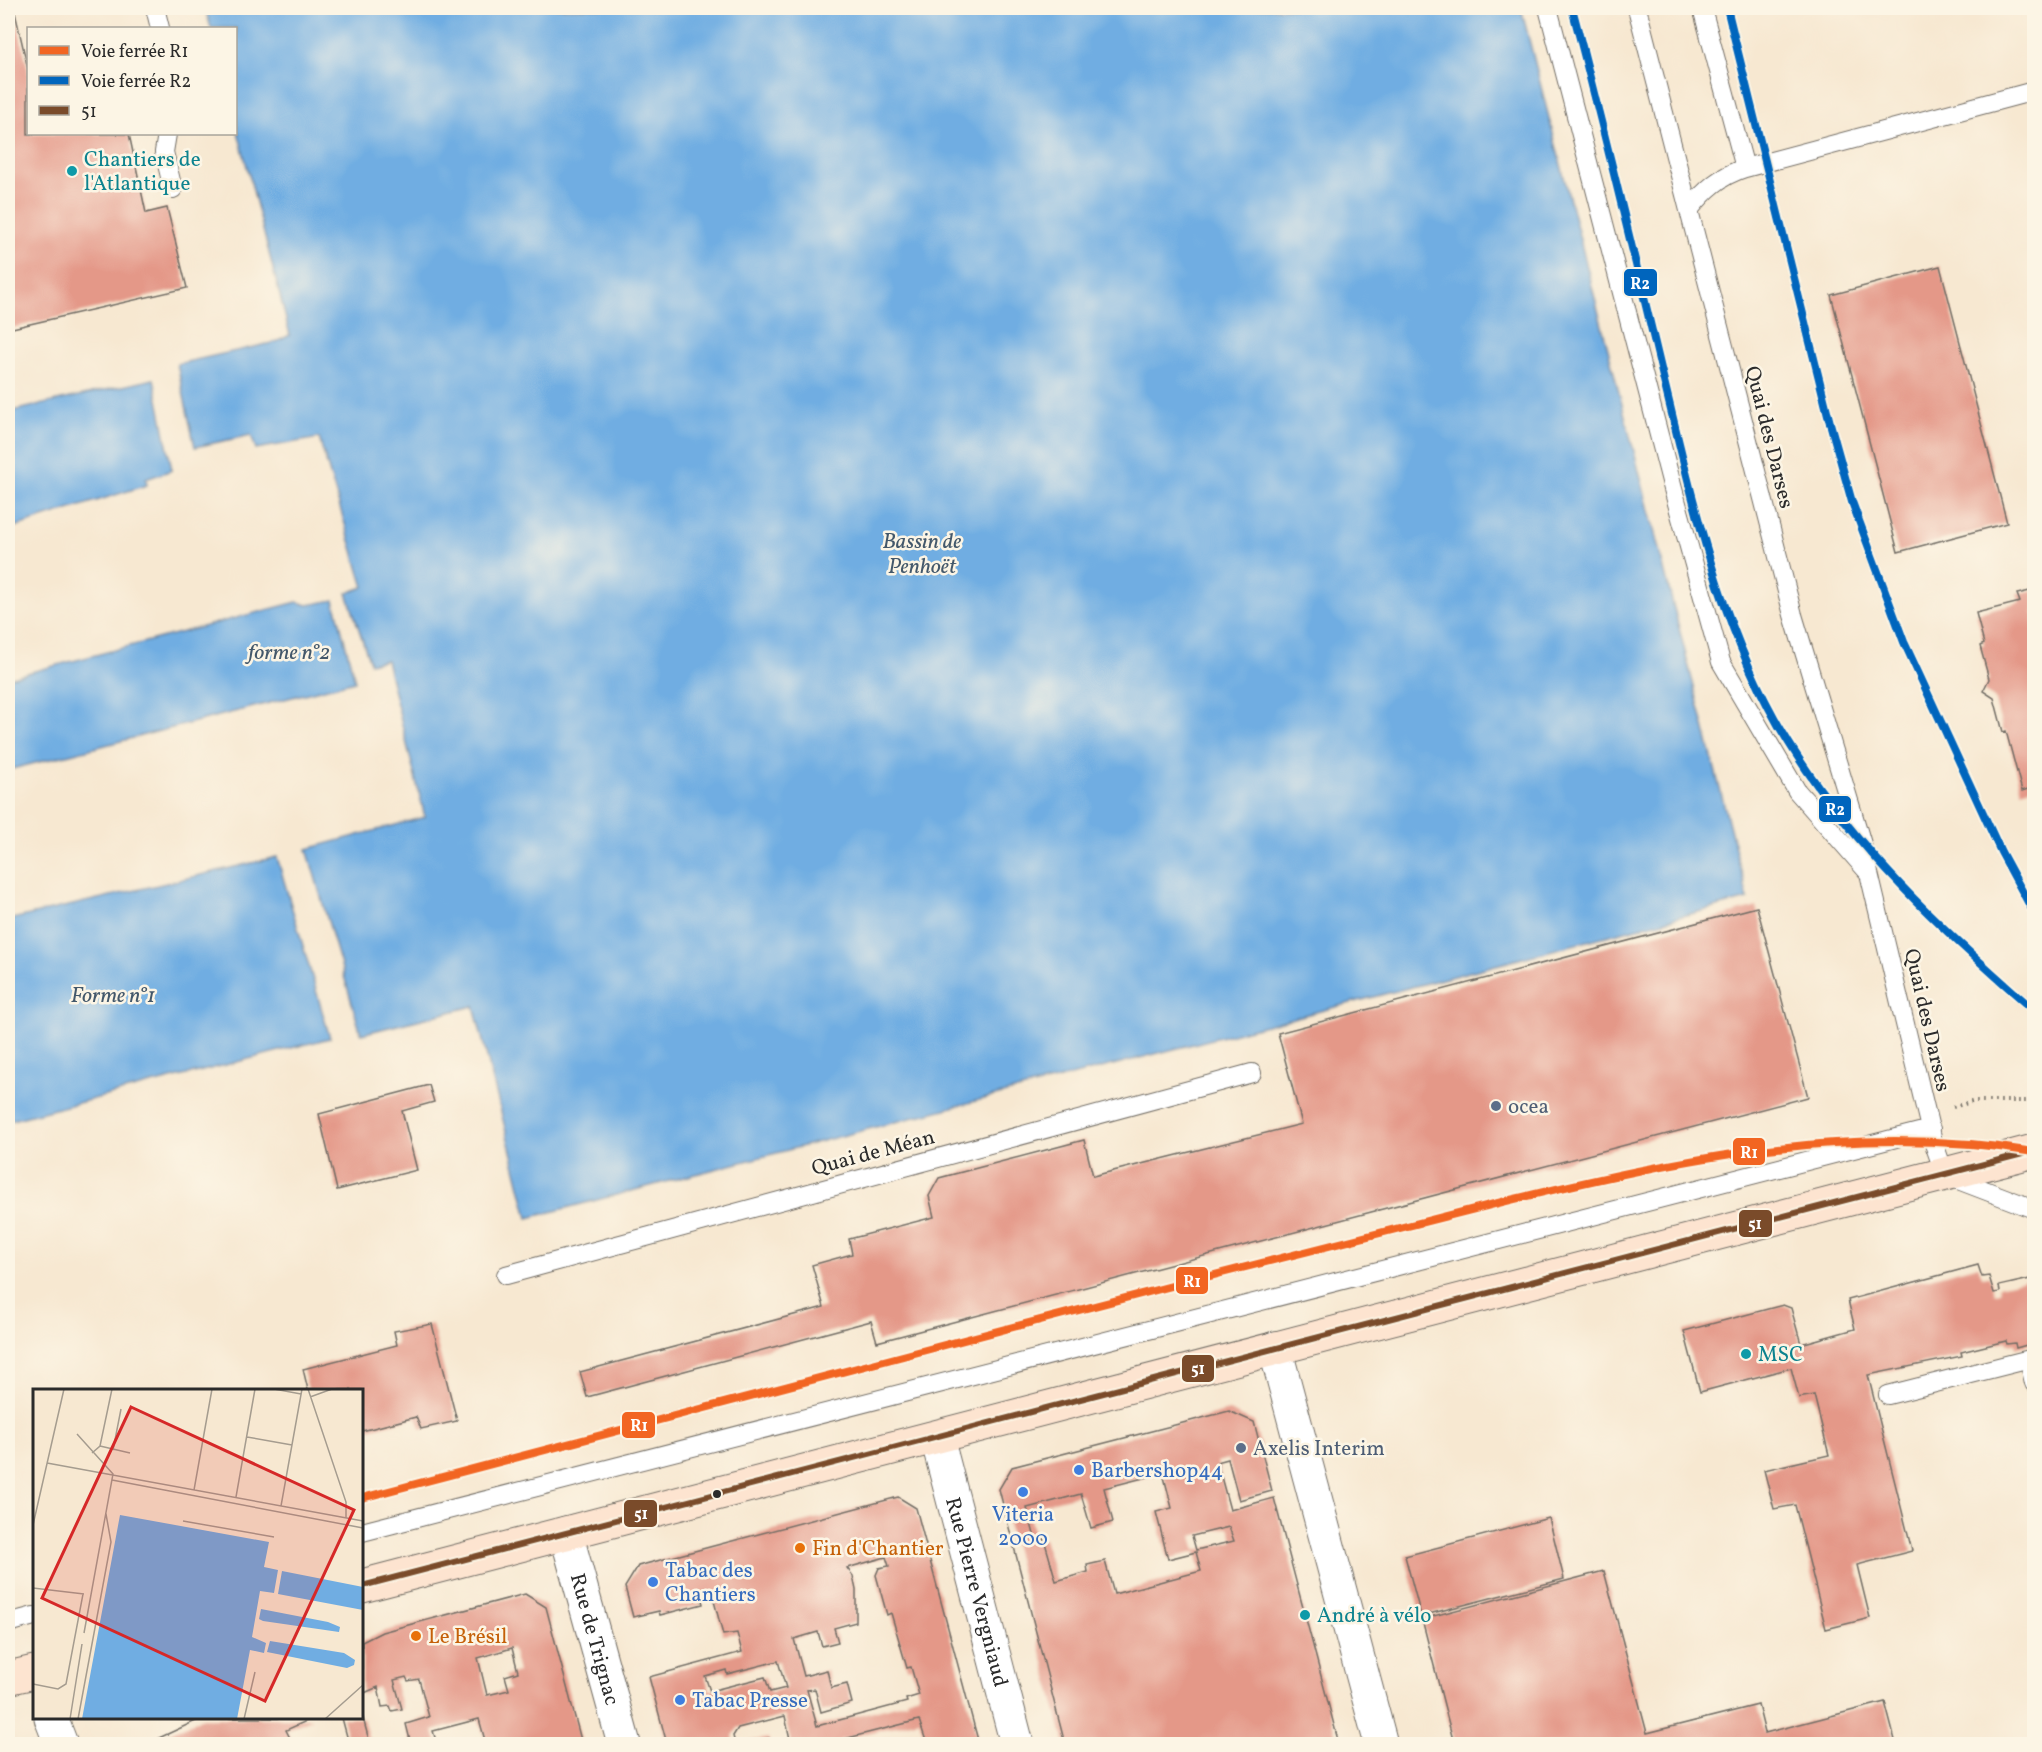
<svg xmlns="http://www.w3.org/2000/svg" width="2042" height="1752" font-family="Vollkorn,serif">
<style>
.water{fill:#70ade2;stroke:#4e6c86;stroke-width:1.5}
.building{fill:#e49888;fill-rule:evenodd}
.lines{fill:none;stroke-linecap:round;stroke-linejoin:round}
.lane-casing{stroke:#726d65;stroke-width:20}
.street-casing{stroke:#726d65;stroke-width:35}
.secondary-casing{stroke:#726d65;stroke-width:35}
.path{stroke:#726d65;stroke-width:4;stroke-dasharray:1.5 4.5;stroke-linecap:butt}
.lane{stroke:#fff;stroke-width:18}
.street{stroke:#fff;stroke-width:33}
.secondary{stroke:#fde4d0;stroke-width:33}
.bus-1-casing{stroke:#fcf5e5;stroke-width:10}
.bus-1{stroke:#7a4b2a;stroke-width:6}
.rail-1-casing{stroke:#fcf5e5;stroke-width:12}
.rail-2-casing{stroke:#fcf5e5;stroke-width:12}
.rail-1{stroke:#f26522;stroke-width:8}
.rail-2{stroke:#0065bd;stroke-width:8}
.culture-dot{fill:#0f9aa8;stroke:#fcf5e5;stroke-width:2}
.service-dot{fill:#5c6f8a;stroke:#fcf5e5;stroke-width:2}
.shop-dot{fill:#3f7fe0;stroke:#fcf5e5;stroke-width:2}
.bus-dot{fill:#2b2b2b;stroke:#fcf5e5;stroke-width:2}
.food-dot{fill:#e8710a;stroke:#fcf5e5;stroke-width:2}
.labels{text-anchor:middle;stroke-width:5;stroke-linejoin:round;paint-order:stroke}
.culture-label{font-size:21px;fill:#0d838f;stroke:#fcf5e5;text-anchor:start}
.street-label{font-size:21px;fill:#2b2b2b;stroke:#fcf5e5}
.service-label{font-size:21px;fill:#4e5e75;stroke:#fcf5e5;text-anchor:start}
.shop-label{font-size:21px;fill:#366cbe;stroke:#fcf5e5;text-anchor:start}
.food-label{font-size:21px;fill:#c56008;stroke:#fcf5e5;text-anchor:start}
.water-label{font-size:22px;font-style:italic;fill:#43586b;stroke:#fcf5e5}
.inset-road{fill:none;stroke:#a59c8f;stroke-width:1.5}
.view{fill:#d62828;fill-opacity:0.15;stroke:#d62828;stroke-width:3}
.inset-edge{fill:none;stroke:#2b2b2b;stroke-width:3}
.line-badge{stroke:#fcf5e5;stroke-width:2}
.badge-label{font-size:16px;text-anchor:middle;font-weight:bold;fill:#fff}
</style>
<rect width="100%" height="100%" fill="#fcf5e5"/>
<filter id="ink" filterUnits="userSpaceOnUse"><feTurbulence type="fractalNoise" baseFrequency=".0167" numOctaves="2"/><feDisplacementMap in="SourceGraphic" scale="12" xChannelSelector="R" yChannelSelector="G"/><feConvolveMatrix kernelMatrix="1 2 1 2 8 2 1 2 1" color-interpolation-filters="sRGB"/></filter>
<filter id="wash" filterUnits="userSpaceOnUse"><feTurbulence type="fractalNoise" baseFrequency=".008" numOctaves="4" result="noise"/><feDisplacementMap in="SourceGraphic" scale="24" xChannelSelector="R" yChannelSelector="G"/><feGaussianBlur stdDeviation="1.35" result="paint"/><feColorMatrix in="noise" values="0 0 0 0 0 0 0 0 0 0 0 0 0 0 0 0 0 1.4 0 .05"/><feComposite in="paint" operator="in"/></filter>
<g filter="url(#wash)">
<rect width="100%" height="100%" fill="#f7e8d1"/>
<path class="water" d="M205,8H1521L1748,899L528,1218L474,1006L361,1034L307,849L425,817L386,660L370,663L347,593L364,587L319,438L256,449L251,435L195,447L177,364L276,342L290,335L236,124V28H211Z
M154,379L172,470L146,479L147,485L8,529V412Z
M334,600L355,681L8,770V678L297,602L308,605Z
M277,857L330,1038L8,1121V920Z"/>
<g id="blocks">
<path class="building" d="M8,8H14L28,69V134H129L146,213L167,208L187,288L8,329Z
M1940,266L2007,523L1898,552L1831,295Z
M2034,590V787L2022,791L2006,731L2003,732L1994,698L1983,691L1989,679L1980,646L1984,644L1976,613L2020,602L2017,594Z
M1757,907L1808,1097L877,1342L871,1321L587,1397L580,1372L824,1307L812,1265L852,1254L849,1239L934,1217L929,1196L939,1178L1084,1140L1093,1176L1302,1124L1278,1033Z
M429,1085L434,1102L402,1111L417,1170L337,1190L319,1114Z
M1978,1265L1982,1277L1989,1276L1994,1293L2000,1292L1999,1286L2030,1279L2031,1283L2034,1282V1343L2016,1348L2015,1343L2007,1344L2006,1341L1961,1352L1962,1356L1868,1375L1912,1551L1857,1565L1870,1618L1826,1629L1795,1505L1774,1509L1764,1470L1829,1455L1814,1395L1799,1398L1791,1368L1700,1392L1684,1331L1783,1305L1791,1308L1801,1344L1855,1329L1848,1300Z
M432,1324L457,1421L421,1429L416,1417L362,1431V1390H308L303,1369L397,1345L394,1331Z
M1229,1411L1254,1422L1272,1491L1239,1500L1228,1459L1217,1462L1230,1510L1274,1498L1339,1744H1065L999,1489L1012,1467ZM1163,1473L1172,1508L1156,1512L1168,1559L1196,1552L1201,1571L1114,1594L1105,1561L1087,1565L1088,1572L1056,1581L1044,1539L1036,1542L1027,1508L1081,1494L1091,1528L1113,1522L1104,1488ZM1229,1527L1234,1541L1196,1550L1192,1536Z
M898,1497L916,1508L979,1744H927L919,1720L840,1740L841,1744H791L785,1716L738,1728L733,1736L735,1744H667L649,1677L742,1652L737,1633L723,1635L713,1597L702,1600L703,1604L660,1615L659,1611L633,1617L625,1587L638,1566ZM886,1557L889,1566L879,1568L876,1575L887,1615L891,1613L907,1668L911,1667L919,1695L906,1699L907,1702L817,1726L807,1690L815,1689L821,1712L852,1703L847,1684L831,1688L827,1670L804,1676L794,1639L818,1632L822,1646L838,1642L834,1628L856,1622V1590L853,1576L847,1568ZM778,1661L786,1688L770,1692L765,1677L710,1691L705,1676L726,1670L727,1674Z
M1549,1518L1564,1579L1421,1616L1405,1556Z
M1604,1571L1647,1733L1758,1705L1765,1733L1885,1702L1896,1744H1454L1422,1619Z
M525,1594L546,1607L582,1744H486L479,1719L433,1731L437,1744H411L406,1724L429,1717L419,1679L408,1681L406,1677L394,1680L402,1709L392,1711L390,1706L382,1707L378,1687L362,1694V1642L382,1632ZM512,1648L518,1672L505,1676L509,1690L487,1695L478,1658Z
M202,1718H313L286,1730L293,1744H271L269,1738L256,1744H146Z
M342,1718H363L370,1744H349Z
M769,1738L771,1744H739V1743Z"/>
</g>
</g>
<g filter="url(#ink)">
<use href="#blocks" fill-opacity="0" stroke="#726d65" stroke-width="1.5"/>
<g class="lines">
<defs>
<path id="lane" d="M155,8L160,28
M1548,8L1673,489L1721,662L1797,791L1868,872
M1637,8L1793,615L1862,844L1933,1141L1945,1175L2034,1209
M1702,8L1745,168
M167,134L164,152L173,189
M1689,210C1706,189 1720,176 1745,168L2034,91
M506,1275L1252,1073
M2029,1360L2034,1383
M1888,1395L2034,1358
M362,1532L1931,1129
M8,1623L34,1616"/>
<g id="street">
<path d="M1275,1348L1381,1744"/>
<path id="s1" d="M937,1438L1017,1744"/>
<path id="s2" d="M566,1533L624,1744"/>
<path d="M51,1718L61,1744"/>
</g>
<path id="secondary" d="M362,1586L2034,1151
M8,1678L34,1672"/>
</defs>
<use href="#lane" class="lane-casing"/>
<use href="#street" class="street-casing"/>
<use href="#secondary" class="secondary-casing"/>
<path class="path" d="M1953,1107L1975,1101H2034"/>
<use href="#lane" class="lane"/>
<use href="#street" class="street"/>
<use href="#secondary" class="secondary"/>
<defs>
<path id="bus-1" d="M362,1586L2034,1151"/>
</defs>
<use href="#bus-1" class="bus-1-casing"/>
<use href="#bus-1" class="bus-1"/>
<defs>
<path id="rail-1" d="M362,1498C648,1422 935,1347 1222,1273C1316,1249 1411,1225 1506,1201C1684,1158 1850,1122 2034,1152"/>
<path id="rail-2" d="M1572,8C1604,129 1633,251 1662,373C1693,499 1719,630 1789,743C1853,847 1942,930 2034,1010
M1727,8L1830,423L1852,502L1904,642L2001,852L2034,913"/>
</defs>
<use href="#rail-1" class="rail-1-casing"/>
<use href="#rail-2" class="rail-2-casing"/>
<use href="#rail-1" class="rail-1"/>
<use href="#rail-2" class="rail-2"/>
</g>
</g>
<g class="culture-dot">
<circle cx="72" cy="171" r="6"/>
<circle cx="1746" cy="1354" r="6"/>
<circle cx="1305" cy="1615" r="6"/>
</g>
<g class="service-dot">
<circle cx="1496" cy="1106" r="6"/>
<circle cx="1241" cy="1448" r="6"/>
</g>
<g class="shop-dot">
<circle cx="1079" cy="1470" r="6"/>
<circle cx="1023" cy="1492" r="6"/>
<circle cx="653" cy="1582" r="6"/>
<circle cx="680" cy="1700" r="6"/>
</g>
<circle class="bus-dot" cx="717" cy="1494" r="5"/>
<g class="food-dot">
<circle cx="800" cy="1548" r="6"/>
<circle cx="416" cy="1636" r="6"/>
</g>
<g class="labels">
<g class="culture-label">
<text x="84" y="166">Chantiers de<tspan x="84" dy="24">l'Atlantique</tspan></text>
<text x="1758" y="1361">MSC</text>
<text x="1317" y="1622">André à vélo</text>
</g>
<g class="street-label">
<text transform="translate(1770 437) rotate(76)" y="7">Quai des Darses</text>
<text transform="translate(1928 1020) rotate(77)" y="7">Quai des Darses</text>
<text transform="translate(873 1152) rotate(-15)" y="7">Quai de Méan</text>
<text dy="7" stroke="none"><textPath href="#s1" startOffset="159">Rue Pierre Vergniaud</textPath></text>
<text dy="7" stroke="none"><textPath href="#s2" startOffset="110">Rue de Trignac</textPath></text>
</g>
<g class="service-label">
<text x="1508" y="1113">ocea</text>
<text x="1253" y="1455">Axelis Interim</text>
</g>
<g class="shop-label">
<text x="1091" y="1477">Barbershop44</text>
<text x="1023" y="1521" text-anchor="middle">Viteria<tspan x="1023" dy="24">2000</tspan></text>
<text x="665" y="1577">Tabac des<tspan x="665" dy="24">Chantiers</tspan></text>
<text x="692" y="1707">Tabac Presse</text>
</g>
<g class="food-label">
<text x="812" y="1555">Fin d'Chantier</text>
<text x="428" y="1643">Le Brésil</text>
</g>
<g class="water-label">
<text x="922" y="548">Bassin de<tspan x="922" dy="25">Penhoët</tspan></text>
<text x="289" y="659">forme n°2</text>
<text x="113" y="1002">Forme n°1</text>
</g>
</g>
<g transform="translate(33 1389)">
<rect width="330" height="330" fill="#f7e8d1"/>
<path d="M87,126L236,153L231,178L245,181L241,204L227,202L219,248L233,254L231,264L217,261L204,330H49ZM249,182L330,198V221L245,205ZM228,220L295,233L307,238L306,243L230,232L226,230ZM237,252L311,264L322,271L321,276L314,279L234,263Z" fill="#70ade2"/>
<path class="inset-road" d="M241,0L268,5M275,0L313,113V129M277,8L299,0M44,45L80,85L51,244M214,48L259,56M67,57L97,64M80,61L88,20M59,64L67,57L79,0M14,74L330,132M79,91L330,139M161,101L179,0M203,108L222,0M248,117L269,0M150,132L241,148M0,136L31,0M0,199L51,205M0,295L25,300L33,295L50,205M37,330L49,255M45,330L78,153L73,125M211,330L222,283M292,330L330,296"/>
<path class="view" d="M98,18L321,121L232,312L9,209Z"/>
<rect width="330" height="330" class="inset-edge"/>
</g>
<g class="line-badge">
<rect x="1623" y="268" width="35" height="29" rx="6" fill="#0065bd"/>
<rect x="1818" y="795" width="34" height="28" rx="6" fill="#0065bd"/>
<rect x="1732" y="1137" width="34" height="29" rx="6" fill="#f26522"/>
<rect x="1738" y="1209" width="35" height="29" rx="6" fill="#7a4b2a"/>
<rect x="1175" y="1266" width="34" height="29" rx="6" fill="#f26522"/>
<rect x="1181" y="1354" width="34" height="29" rx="6" fill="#7a4b2a"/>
<rect x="621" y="1411" width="35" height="28" rx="6" fill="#f26522"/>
<rect x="623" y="1499" width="35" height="29" rx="6" fill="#7a4b2a"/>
</g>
<g class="badge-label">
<text x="1640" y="289">R2</text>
<text x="1835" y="815">R2</text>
<text x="1749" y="1158">R1</text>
<text x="1755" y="1229">51</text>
<text x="1192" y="1287">R1</text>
<text x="1198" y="1374">51</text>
<text x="639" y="1431">R1</text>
<text x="641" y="1519">51</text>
</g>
<rect width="2042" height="1752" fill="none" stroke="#fcf5e5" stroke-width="30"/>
<rect x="27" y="27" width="210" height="108" fill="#fcf5e5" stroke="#a8a49b" stroke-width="1.5"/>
<rect x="39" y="46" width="30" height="9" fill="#f26522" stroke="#a8a49b" stroke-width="1.5"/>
<text x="81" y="57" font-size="18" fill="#2b2b2b">Voie ferrée R1</text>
<rect x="39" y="76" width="30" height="9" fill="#0065bd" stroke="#a8a49b" stroke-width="1.5"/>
<text x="81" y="87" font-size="18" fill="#2b2b2b">Voie ferrée R2</text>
<rect x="39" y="106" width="30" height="9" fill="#7a4b2a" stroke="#a8a49b" stroke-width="1.5"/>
<text x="81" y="117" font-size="18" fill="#2b2b2b">51</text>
</svg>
